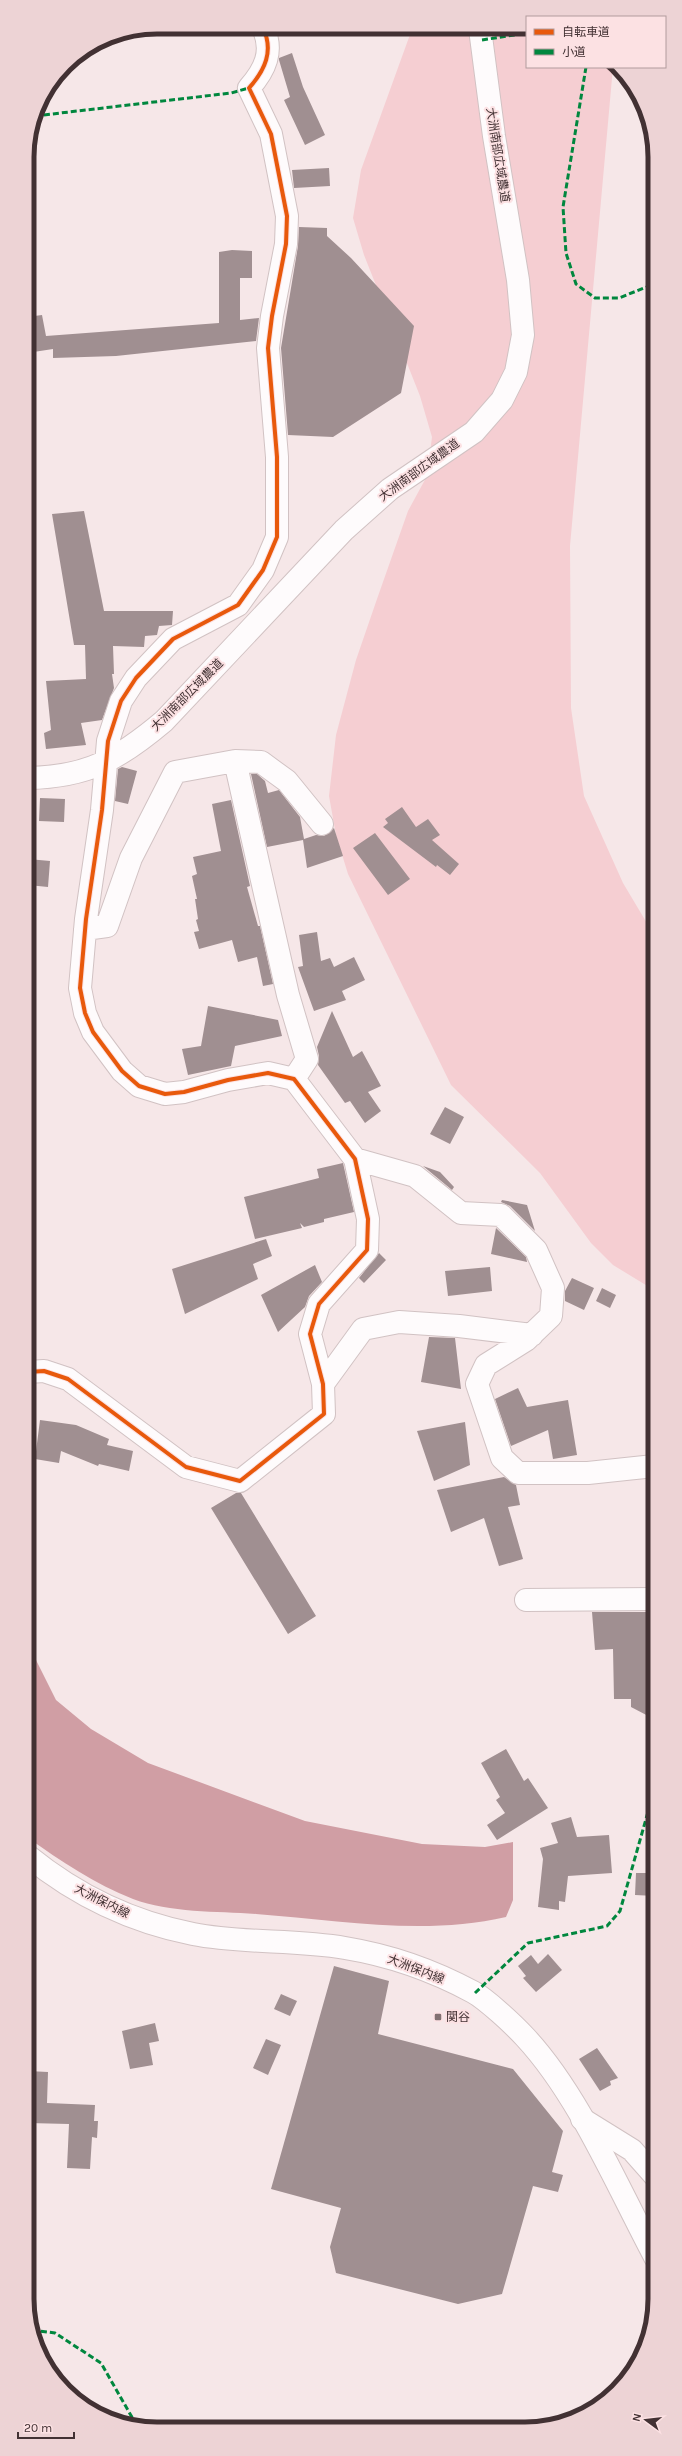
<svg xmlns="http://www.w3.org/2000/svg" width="682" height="2456" font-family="Karla,'Noto Sans JP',sans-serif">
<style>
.green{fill:#f5ced2}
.water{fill:#d09ea4}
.building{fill:#a08f91}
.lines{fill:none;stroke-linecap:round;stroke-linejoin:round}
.minor-casing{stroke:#d1c2c3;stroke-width:24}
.major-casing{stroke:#d1c2c3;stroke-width:24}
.minor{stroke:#fefbfc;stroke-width:22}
.major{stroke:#fefbfc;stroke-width:22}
.quiet{stroke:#00873e;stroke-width:3;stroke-dasharray:6 3;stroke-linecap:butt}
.cycleway-casing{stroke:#fce1e3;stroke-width:6}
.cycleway{stroke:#e8590c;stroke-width:4}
.poi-dot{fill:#817172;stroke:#fce1e3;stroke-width:1.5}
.labels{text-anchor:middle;stroke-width:4;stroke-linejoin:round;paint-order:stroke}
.street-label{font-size:12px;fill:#423133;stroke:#fce1e3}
.poi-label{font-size:12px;fill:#423133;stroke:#fce1e3;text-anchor:start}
.rim{fill:none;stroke:#423133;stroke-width:5}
</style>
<rect width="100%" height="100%" fill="#f6e7e8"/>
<path class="green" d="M412,29H527V67H613L570,546L571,708L584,796L623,883L654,935V1290L613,1265L591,1243L540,1173L451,1085L348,874L336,835L329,796L336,735L356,660L377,599L408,511L427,476L432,437L420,396L364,255L353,218L361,170Z"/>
<path class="water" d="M28,1644L56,1700L91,1729L148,1763L305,1821L422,1844L485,1847L513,1842V1900L506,1917C424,1936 338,1920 256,1914C216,1911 170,1913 133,1899C95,1884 61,1861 28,1838Z"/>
<path class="building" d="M292,53L303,87L325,135L305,145L284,100L290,97L279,60V58Z
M329,168L330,186L294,188L292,170Z
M299,227L327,228V236L351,258L414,326L401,393L333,437L288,435L281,348L298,246Z
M232,250L252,251V278H240V320L259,318L256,341L116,356L53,358V349L27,353V317L42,315L46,336L219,323V252Z
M84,511L104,611H173L172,625L159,626L157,635L145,636L144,647L113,646L114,674H112L114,688L102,720L81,723L86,745L46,749L44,733L51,730L46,681L86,679L85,645H74L52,514Z
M122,767L137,771L128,804L115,801L118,769Z
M251,774H257L265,781L268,793L279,790L300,817L304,839L316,835L324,836L334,828L343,856L307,868L303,840L267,847Z
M40,798L65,799L64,822L39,821Z
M231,800L250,886L247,887L258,926H260L273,984L263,986L257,957L238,962L232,940L199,949L194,932L199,931L196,920L198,919L195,899H197L192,876L197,874L193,857L221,851L212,804Z
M402,807L416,827L428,819L440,835L432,840L459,864L450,875L437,865L436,867L383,827L388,823L385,819Z
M375,833L410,879L388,895L353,848Z
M28,859L50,861L48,887L28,885Z
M317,932L321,961L330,958L334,967L354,957L365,980L342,991L346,1000L314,1011L298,967L303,966L299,935Z
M208,1006L278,1020L282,1036L235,1046L231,1066L188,1075L182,1049L201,1046Z
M332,1011L353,1057L362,1051L381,1086L368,1092L381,1111L365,1123L350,1101L345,1103L318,1065L319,1056L317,1047Z
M445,1107L464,1117L450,1144L430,1134Z
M343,1163L354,1212L324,1219V1222L304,1227L300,1223L302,1228L255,1239L244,1197L319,1178L317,1169Z
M423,1166L440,1172L454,1187L452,1190Z
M502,1200L527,1205L535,1231L510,1206L501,1202Z
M496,1228L526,1257L527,1262L491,1254Z
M266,1239L272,1256L253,1264L258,1279L185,1314L172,1269Z
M379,1253L386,1260L364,1283L359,1278Z
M315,1265L322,1282L309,1296L305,1307L278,1332L261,1295Z
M490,1267L492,1291L448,1296L445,1271Z
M572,1278L594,1288L584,1310L565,1301V1291Z
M602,1288L616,1295L610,1308L596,1301Z
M429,1337L455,1338L461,1389L421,1382Z
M518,1388L527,1407L568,1400L577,1455L553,1459L548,1430L511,1446L495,1399Z
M40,1420L76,1425L109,1439L107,1445L133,1451L129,1471L99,1464L98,1466L61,1451L59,1463L35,1459Z
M465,1422L470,1465L434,1481L417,1431Z
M504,1477L516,1485L520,1505L508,1507L523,1559L499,1566L484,1518L451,1532L437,1490Z
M236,1493H241L316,1616L288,1634L211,1508Z
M654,1612V1611V1719L631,1707V1699H614L613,1649L595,1650L592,1612Z
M506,1749L524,1781L528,1778L548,1808L497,1840L487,1825L505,1813L496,1800L500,1797L481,1763Z
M571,1817L577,1837L609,1835L612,1873L568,1876L565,1902L559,1901V1910L538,1907L543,1859L540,1848L558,1843L551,1823Z
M636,1873H655V1896L635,1895Z
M548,1954L562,1970L536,1992L523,1978L526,1976L518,1966L531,1955L538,1964Z
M334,1966L389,1981L378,2034L513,2069L563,2131L552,2172L563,2175L558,2192L533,2186L502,2294L458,2304L336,2273L330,2247L341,2208L271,2189Z
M281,1994L297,2001L290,2016L274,2009Z
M155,2023L159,2041L149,2043L153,2065L130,2069L122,2031Z
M266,2039L281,2045L268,2075L253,2068Z
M597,2048L618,2078L610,2081L611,2085L600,2091L579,2059Z
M28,2071L48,2072L47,2103L95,2105L94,2121H98L97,2138L92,2137L90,2169L67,2168L69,2124L28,2123Z"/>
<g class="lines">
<defs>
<path id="minor" d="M235,761L261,762L287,781L322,824
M28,778C88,777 119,759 164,721L344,530L390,489L474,432L502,400L516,372L523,335L518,280L494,136L480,29
M85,929L107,926L131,858L175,772L235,761L288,995L307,1059L294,1079
M355,1159L415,1176L461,1213L501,1215L536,1250L553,1288L551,1316L526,1340L486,1365L477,1384L502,1458L518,1473H588L654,1466
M28,1372L44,1371L68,1379L186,1467L240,1481L324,1414L323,1384L310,1334L319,1304L367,1250L368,1219L355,1159L294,1079L268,1073L228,1080L184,1092L165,1094L139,1086L122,1071L93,1032L85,1013L80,988L86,919L102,810L108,741L121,701L136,678L173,639L238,605L263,570L277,537V457L268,348L272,316L286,244L287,216L271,134L249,88C265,70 274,51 263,28
M323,1384L363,1329L399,1322L459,1326L532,1335
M526,1600L654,1599
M582,2119L632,2150L655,2176"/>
<path id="major" d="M28,1856C76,1895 132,1922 193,1934C243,1944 295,1939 345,1948C388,1955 434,1971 473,1992C486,1999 514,2025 525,2037C579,2095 617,2186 655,2257"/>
</defs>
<use href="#minor" class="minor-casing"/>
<use href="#major" class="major-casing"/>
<use href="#minor" class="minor"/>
<use href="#major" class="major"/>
<path class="quiet" d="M482,40L527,33
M586,67L563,207L566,253L576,284L595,298H619L654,284
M35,116L231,93L249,88
M475,1993L528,1943L607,1926L620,1911L655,1787
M32,2330L55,2333L101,2363L137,2426"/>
<defs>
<path id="cycleway" d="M28,1372L44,1371L68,1379L186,1467L240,1481L324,1414L323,1384L310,1334L319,1304L367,1250L368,1219L355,1159L294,1079L268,1073L228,1080L184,1092L165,1094L139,1086L122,1071L93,1032L85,1013L80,988L86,919L102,810L108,741L121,701L136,678L173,639L238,605L263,570L277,537V457L268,348L272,316L286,244L287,216L271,134L249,88C265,70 274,51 263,28"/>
</defs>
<use href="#cycleway" class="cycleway-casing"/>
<use href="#cycleway" class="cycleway"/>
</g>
<rect class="poi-dot" x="434" y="2013" width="8" height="8" rx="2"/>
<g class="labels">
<g class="street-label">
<text transform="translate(498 155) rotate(81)" y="4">大洲南部広域農道</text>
<text transform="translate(419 470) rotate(-36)" y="4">大洲南部広域農道</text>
<text transform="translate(187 695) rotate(-45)" y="4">大洲南部広域農道</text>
<text transform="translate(102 1901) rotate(27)" y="4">大洲保内線</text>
<text transform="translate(416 1969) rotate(21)" y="4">大洲保内線</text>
</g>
<g class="poi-label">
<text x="446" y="2021">関谷</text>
</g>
</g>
<path d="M0 0H682V2456H0ZM157 34H525A123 123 0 0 1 648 157V2299A123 123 0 0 1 525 2422H157A123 123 0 0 1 34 2299V157A123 123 0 0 1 157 34Z" fill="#edd3d5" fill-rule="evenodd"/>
<path class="rim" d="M157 34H525A123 123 0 0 1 648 157V2299A123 123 0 0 1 525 2422H157A123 123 0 0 1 34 2299V157A123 123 0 0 1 157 34Z"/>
<rect x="526" y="16" width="140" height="52" fill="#fce1e3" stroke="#b29b9d"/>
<rect x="534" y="29" width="20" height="6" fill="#e8590c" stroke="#b29b9d"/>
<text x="562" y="36" font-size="12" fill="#423133">自転車道</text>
<rect x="534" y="49" width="20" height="6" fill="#00873e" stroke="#b29b9d"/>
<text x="562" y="56" font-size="12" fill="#423133">小道</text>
<g transform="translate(646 2420) rotate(285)" stroke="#fce1e3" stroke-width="3" paint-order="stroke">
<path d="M0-3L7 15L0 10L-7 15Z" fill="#423133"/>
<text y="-6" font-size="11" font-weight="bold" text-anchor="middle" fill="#423133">N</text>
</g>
<path d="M18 2432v6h56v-6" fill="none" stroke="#423133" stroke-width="2"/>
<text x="24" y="2432" font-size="12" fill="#423133" stroke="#fce1e3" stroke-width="3" paint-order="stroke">20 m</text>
</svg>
